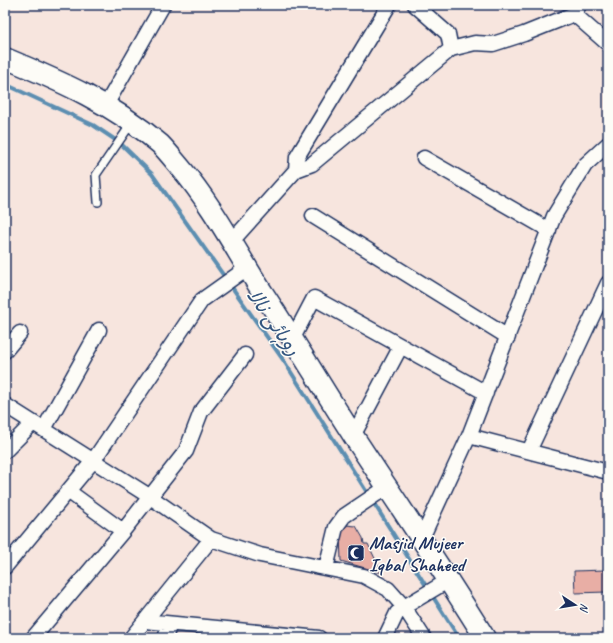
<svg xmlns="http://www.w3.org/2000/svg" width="613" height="643" font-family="Caveat,'Playpen Sans Arabic',sans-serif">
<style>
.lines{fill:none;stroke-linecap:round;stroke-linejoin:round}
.stream{stroke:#5c8eb1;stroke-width:4}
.building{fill:#e8aea5;stroke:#1b2f5e}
.lane-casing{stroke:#1b2f5e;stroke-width:10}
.street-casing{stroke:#1b2f5e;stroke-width:17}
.secondary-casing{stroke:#1b2f5e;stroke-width:23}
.lane{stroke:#fdfcf7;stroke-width:7}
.street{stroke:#fdfcf7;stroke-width:14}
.secondary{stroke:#fdfcf7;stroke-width:20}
.labels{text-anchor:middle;stroke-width:3;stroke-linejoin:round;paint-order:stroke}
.poi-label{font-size:19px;font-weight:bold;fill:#1b2f5e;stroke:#fdfcf7;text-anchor:start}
.water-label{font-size:20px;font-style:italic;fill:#365780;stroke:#fdfcf7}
</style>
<rect width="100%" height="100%" fill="#f7e5de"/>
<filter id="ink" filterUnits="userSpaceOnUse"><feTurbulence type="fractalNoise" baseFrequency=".025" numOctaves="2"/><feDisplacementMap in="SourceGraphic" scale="8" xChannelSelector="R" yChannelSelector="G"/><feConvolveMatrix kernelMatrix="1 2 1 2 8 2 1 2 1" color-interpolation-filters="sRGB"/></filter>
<g filter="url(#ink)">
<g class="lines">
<path class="stream" d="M5,84L93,125L120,143L152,174L284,361L459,638"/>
</g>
<path class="building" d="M346,525L356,526L363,538L364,544H368L382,573L341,561L340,536Z
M605,570L606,592L575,593L574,571Z"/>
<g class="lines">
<defs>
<path id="lane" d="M98,202L96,175L131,124"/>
<path id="street" d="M415,5L448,34L451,49
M574,14L608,44
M106,105L163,5
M424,158L549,230
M296,170L297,157L389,5
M313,216L508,337
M232,241L296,170L312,164L451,49L475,43L493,44L524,34L574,14L579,5
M293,338L314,298L486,393
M5,351L20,333
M5,405L149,496L211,539L260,555L364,576L388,589L404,607L424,638
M44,429L99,330
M353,436L401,346
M469,436L608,472
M5,451L33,423
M529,451L608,283
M68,491L123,531
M422,538L469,436L554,216L585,165L608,144
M5,567L93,461L202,300L247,268
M326,568L336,527L344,516L387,487
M145,621L319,638
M33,638L123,531L186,451L201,412L245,355
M131,638L211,539
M165,638L170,624
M385,638L397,613L404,607L449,580"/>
<path id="secondary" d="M5,58C60,81 115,105 160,144C167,151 174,160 180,167C213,206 236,251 263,293C294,340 323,389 354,437C398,504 443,570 485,638"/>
</defs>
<use href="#lane" class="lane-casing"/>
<use href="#street" class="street-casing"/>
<use href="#secondary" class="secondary-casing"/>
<use href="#lane" class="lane"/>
<use href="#street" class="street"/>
<use href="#secondary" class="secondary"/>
</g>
</g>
<defs>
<symbol id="mosque-square" viewBox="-11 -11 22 22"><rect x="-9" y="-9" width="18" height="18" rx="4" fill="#1b2f5e" stroke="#fdfcf7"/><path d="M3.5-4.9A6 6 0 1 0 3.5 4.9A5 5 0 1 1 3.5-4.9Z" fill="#fff"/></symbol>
</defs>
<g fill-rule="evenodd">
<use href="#mosque-square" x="346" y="543" width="20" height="20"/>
</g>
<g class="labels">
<g class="poi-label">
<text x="369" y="549">Masjid Mujeer<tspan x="369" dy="22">Iqbal Shaheed</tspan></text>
</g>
<g class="water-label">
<text transform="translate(274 322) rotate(55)" y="7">روہائی نالا</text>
</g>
</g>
<rect width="613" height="643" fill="none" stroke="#fdfcf7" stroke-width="20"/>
<rect x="10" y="10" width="593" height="623" fill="none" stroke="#1b2f5e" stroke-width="1.5" filter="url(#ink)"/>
<g transform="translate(575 605) rotate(102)" stroke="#fdfcf7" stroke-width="3" paint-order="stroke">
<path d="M0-3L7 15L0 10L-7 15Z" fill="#1b2f5e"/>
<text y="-6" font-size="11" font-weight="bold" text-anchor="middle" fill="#1b2f5e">N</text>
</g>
</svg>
